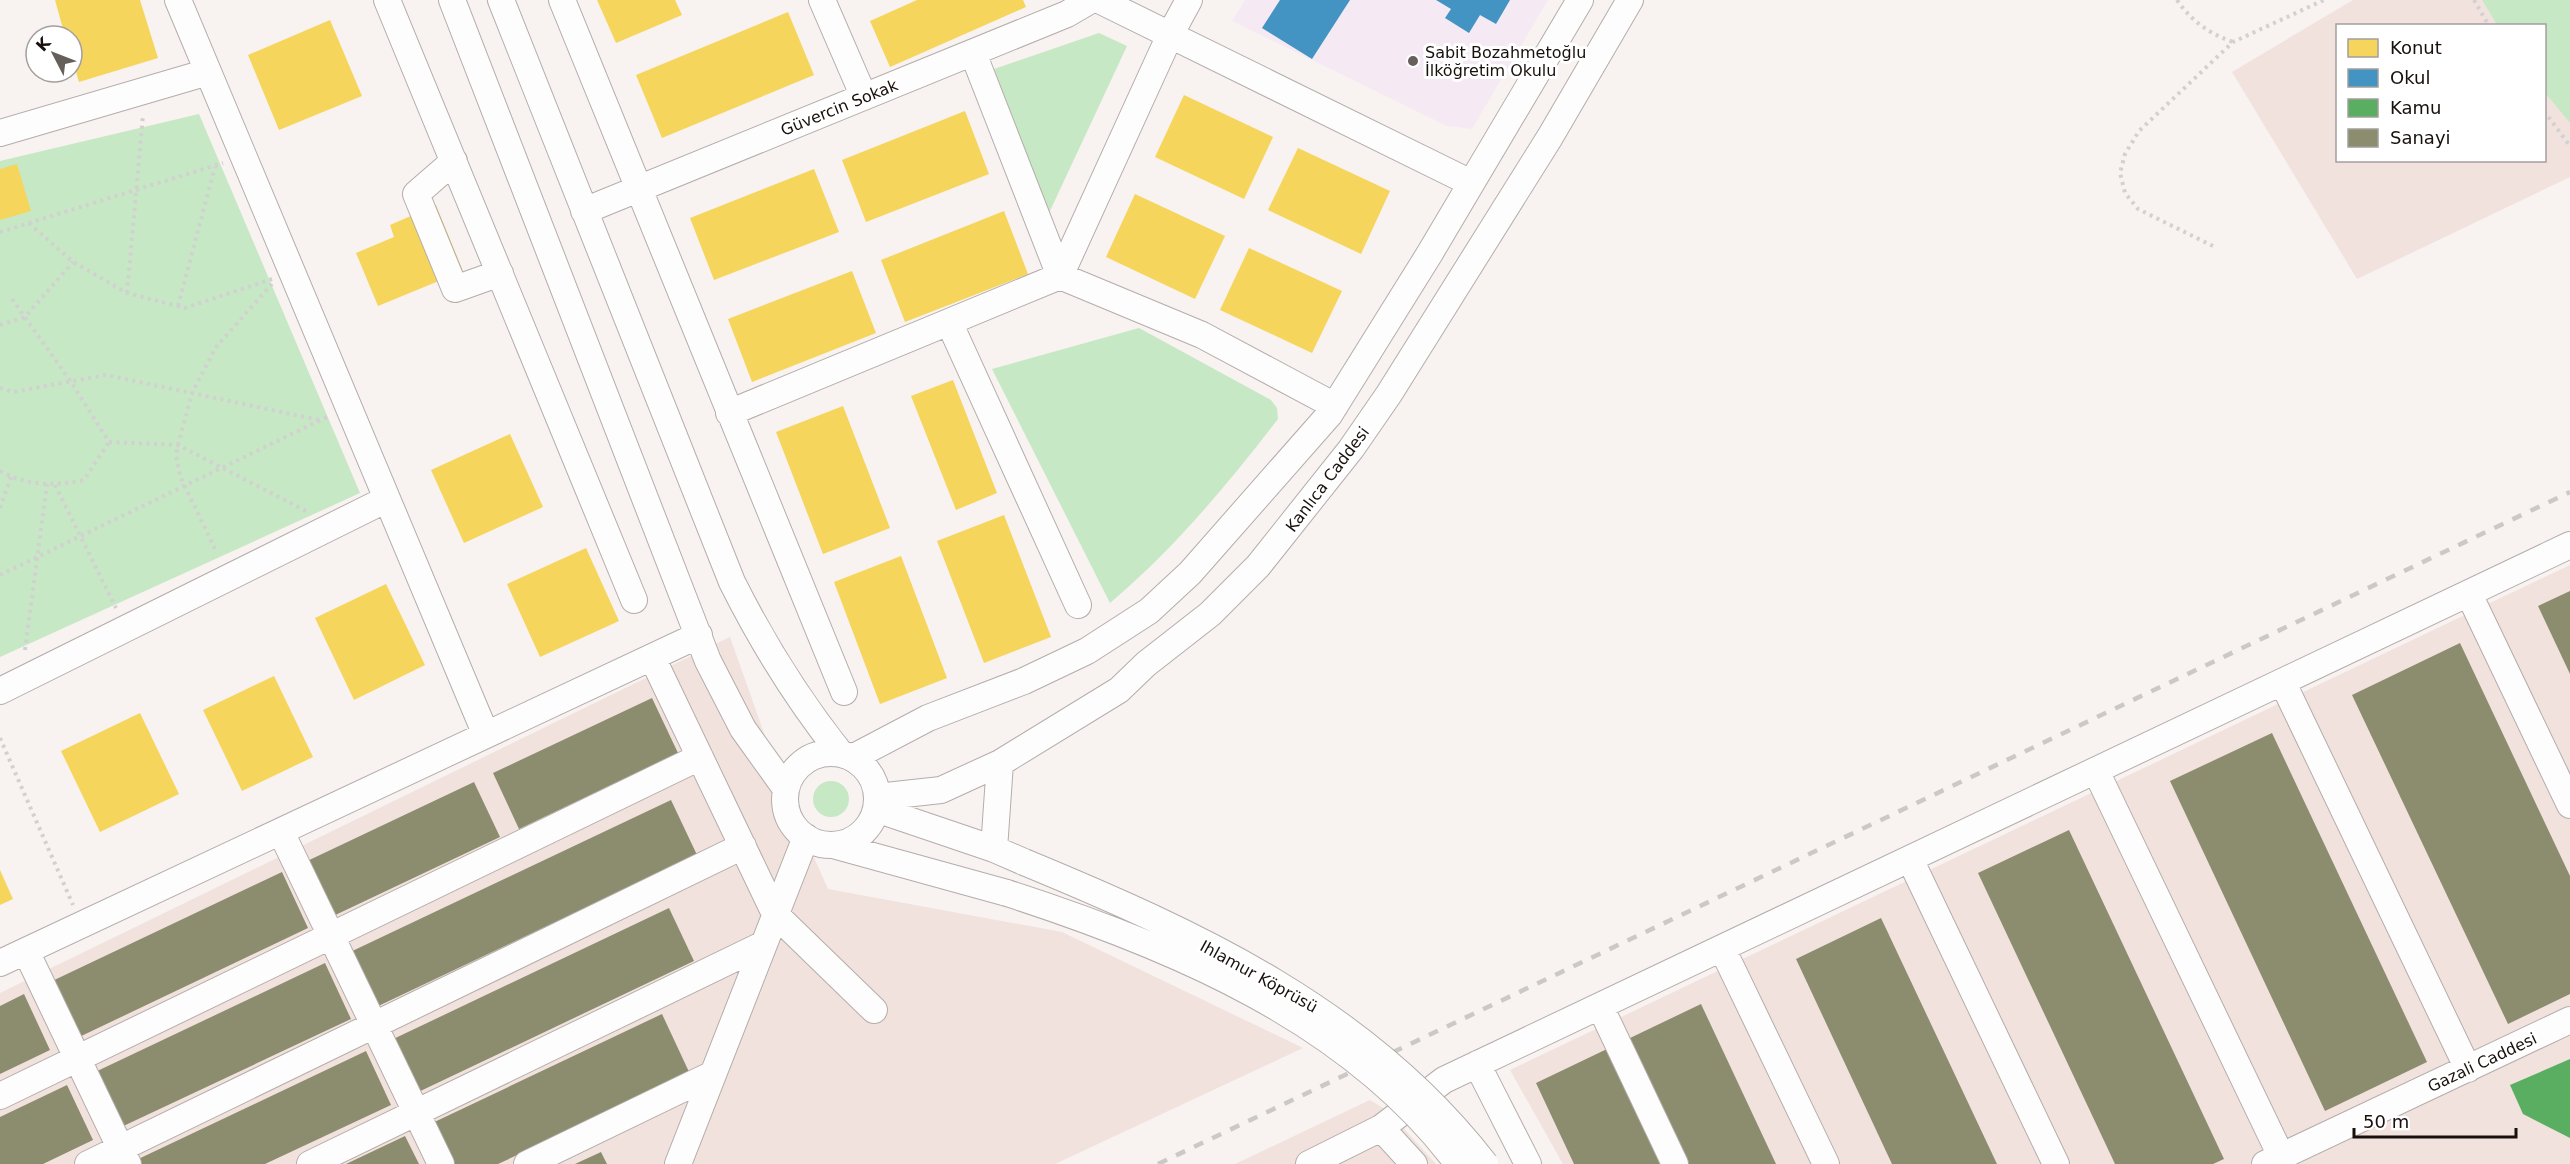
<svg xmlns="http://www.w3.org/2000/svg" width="2570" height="1164" font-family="'DejaVu Sans',sans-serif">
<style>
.built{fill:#f1e2dd}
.education{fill:#f5eaf4}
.green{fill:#c6e8c4}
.homes{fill:#f6d55c}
.schools{fill:#4393c3}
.public{fill:#5aae61}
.industry{fill:#8c8c6e}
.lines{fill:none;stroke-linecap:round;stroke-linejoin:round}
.minor-casing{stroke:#b4adaa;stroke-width:28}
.path{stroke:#d2d0d0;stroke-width:4;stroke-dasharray:3 4.5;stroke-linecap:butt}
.minor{stroke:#fefdfd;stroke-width:26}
.rail{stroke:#cbc9c8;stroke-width:4.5;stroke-dasharray:10 10;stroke-linecap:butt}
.minor-bridge-casing{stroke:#b4adaa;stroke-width:28;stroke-linecap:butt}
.minor-bridge{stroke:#fefdfd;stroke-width:26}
.poi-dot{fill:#665f5c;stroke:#fff;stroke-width:2}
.labels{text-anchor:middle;stroke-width:6;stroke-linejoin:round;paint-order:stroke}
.poi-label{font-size:16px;fill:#18100c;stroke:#fff;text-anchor:start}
.street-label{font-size:16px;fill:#18100c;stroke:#fff}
</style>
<rect width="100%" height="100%" fill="#f8f2f0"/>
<path class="built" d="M2353,0H2482L2497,25L2338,26V160H2544L2545,93L2570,123V177L2357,279L2232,72Z
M2570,565V1164H1563L1510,1070Z
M730,637L784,790L828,889L1062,932L1303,1048L1055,1164H0V993Z
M1370,1100L1388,1111L1436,1164H1235Z"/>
<path class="education" d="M1245,0H1548L1472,129L1447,126L1232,21Z"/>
<path class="green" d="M2482,0H2570V123L2545,93L2544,26L2497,25Z
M1099,33L1127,46L1049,213L994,69Z
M199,114L360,493L0,657V161Z
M1139,328L1271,400L1277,408L1278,419C1226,486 1175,548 1110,603L992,369Z
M813 799a18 18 0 1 1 36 0a18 18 0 1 1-36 0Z"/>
<path class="homes" d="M55,0H140L158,58L79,82L72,58V36H65Z
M597,0H675L682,15L616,43Z
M917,0H1023L1026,7L890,67L870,21Z
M788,12L814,75L662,138L636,75Z
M330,20L362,96L279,130L248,55Z
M1184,95L1273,137L1244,199L1155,157Z
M965,111L989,174L866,222L842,160Z
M1298,148L1390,191L1361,254L1268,210Z
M17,164L31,211L0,220V169Z
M814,169L839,232L714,280L690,218Z
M1135,194L1225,236L1195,299L1106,257Z
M436,205L463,271L378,306L356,253L394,237L390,225Z
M1004,211L1028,274L905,322L881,260Z
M1249,248L1342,291L1312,353L1220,310Z
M852,271L876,333L752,382L728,319Z
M953,380L997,493L956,510L911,396Z
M843,406L890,528L823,554L776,432Z
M510,434L543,507L464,543L431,470Z
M1004,515L1051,637L984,663L937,541Z
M586,548L619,621L540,657L507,584Z
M901,556L947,678L880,704L834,582Z
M386,584L425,665L354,700L315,618Z
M274,676L313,757L242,791L203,710Z
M140,713L179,794L100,832L61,751Z
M0,870L13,899L0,905Z"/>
<path class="schools" d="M1280,0H1350L1312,59L1262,28Z
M1436,0H1510L1496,24L1480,15L1469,33L1445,18L1451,9Z"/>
<path class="public" d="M2570,1059V1138L2523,1114L2510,1085Z"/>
<path class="industry" d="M2570,591V674L2538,606Z
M2460,643L2570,876V994L2508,1024L2352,695Z
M652,698L678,753L519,829L493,773Z
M2272,733L2427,1062L2325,1111L2170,781Z
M474,782L500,837L329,918L303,863Z
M671,800L697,855L372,1009L346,954Z
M2069,830L2224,1159L2213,1164H2115L1978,873Z
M282,872L308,928L75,1039L48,983Z
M669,908L694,961L412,1095L387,1042Z
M1881,918L1997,1164H1892L1796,959Z
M325,963L351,1019L117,1129L91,1074Z
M24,994L50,1050L0,1074V1006Z
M1701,1004L1776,1164H1686L1628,1039Z
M662,1014L690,1074L498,1164H444L426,1126Z
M1607,1049L1662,1164H1574L1536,1083Z
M366,1051L391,1105L265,1164H133L132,1162Z
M67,1085L93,1140L43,1164H0V1117Z
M405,1136L419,1164H346Z
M601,1152L607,1164H575Z"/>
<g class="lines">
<defs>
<path id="minor" d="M178,0L486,735
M387,0L634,600
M452,0L708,661L743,729L786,789
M501,0L732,582C763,644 798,700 841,754
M562,0L844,692
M822,0L864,97
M1099,0L1471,183
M973,53L1060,276L1202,335L1335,406
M0,133L208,72
M454,161L416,194L455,289L500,273
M584,211L1067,14L1091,0
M949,322L1078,605
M729,413L1060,276L1170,35L1189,0
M2469,594L2570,805
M652,657L775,914L874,1010
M2283,683L2468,1069
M0,691L387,499
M785 799a46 46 0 1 1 92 0a46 46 0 1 1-92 0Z
M852,758L928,718L1024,681L1087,651L1149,611L1190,573L1329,415L1430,253L1580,0
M2096,771L2281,1156
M877,797L941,790L1000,763L1119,690L1146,664L1210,614L1258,566L1351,449L1389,394L1550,137L1630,0
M876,809L994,849L1024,862
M281,832L441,1164
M833,845L1007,893
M994,849L1000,763
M1910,859L2056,1164
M1722,948L1826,1164
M26,951L128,1164
M0,963L699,635
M1600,1006L1675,1164
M1477,1064L1528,1164
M0,1096L700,757
M1381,1128L1414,1164
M88,1164L743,846
M310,1164L764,944
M527,1164L713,1074
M678,1164L806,837
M1309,1164L1381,1128L1444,1080L2570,545
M2265,1164L2570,1020"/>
</defs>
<use href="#minor" class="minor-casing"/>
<path class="path" d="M2177,0C2191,21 2210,34 2233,42
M2474,0L2489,26
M2544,111L2570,146
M29,223L73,262L127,293L185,308L272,279
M0,232L223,163
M2213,246L2138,209L2125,193L2120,173L2125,154L2139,131L2233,42L2324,0
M127,293L143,115
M12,299L71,382L109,442
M178,306L215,167
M0,325L25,317L73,262
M0,388L13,392L106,375L319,420
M109,442L178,445L308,512
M0,471C28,486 53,486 84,480L109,442
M55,485L116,608
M0,508L11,477
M215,549L180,476L176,456L178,445L192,393L216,347L272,284
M0,575L329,416
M25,650L47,484
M0,738L73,905"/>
<use href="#minor" class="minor"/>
<path class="rail" d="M1158,1164L2570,492"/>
<defs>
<path id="minor-bridge" d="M1024,862C1198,934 1367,1011 1485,1164
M1007,893C1171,946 1351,1020 1458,1164"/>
</defs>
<use href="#minor-bridge" class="minor-bridge-casing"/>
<use href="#minor-bridge" class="minor-bridge"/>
</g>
<circle class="poi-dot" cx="1413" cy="61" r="6"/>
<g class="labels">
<g class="poi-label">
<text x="1425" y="58">Sabit Bozahmetoğlu<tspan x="1425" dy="18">İlköğretim Okulu</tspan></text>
</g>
<g class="street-label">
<text transform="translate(839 107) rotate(-22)" y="6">Güvercin Sokak</text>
<text transform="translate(1327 479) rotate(-53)" y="6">Kanlıca Caddesi</text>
<text transform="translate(1259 976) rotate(29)" y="6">Ihlamur Köprüsü</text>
<text transform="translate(2482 1062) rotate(-25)" y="6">Gazali Caddesi</text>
</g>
</g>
<rect x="2336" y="24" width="210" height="138" fill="#ffffff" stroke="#a39f9e" stroke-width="1.5"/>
<rect x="2348" y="39" width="30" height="18" fill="#f6d55c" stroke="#a39f9e" stroke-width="1.5"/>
<text x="2390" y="54" font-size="18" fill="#18100c">Konut</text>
<rect x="2348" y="69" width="30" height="18" fill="#4393c3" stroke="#a39f9e" stroke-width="1.5"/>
<text x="2390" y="84" font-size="18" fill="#18100c">Okul</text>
<rect x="2348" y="99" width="30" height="18" fill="#5aae61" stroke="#a39f9e" stroke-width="1.5"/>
<text x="2390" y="114" font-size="18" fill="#18100c">Kamu</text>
<rect x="2348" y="129" width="30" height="18" fill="#8c8c6e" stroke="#a39f9e" stroke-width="1.5"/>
<text x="2390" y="144" font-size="18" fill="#18100c">Sanayi</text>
<g transform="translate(54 54) rotate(312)"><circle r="28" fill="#ffffff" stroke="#a39f9e" stroke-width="1.5"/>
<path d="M0-4.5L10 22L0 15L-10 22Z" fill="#665f5c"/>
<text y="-9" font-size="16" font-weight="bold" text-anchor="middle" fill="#18100c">K</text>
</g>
<path d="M2354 1128v9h162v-9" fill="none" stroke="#18100c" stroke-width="3"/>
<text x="2363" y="1128" font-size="18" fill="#18100c" stroke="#ffffff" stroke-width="4.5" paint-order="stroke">50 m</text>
</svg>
